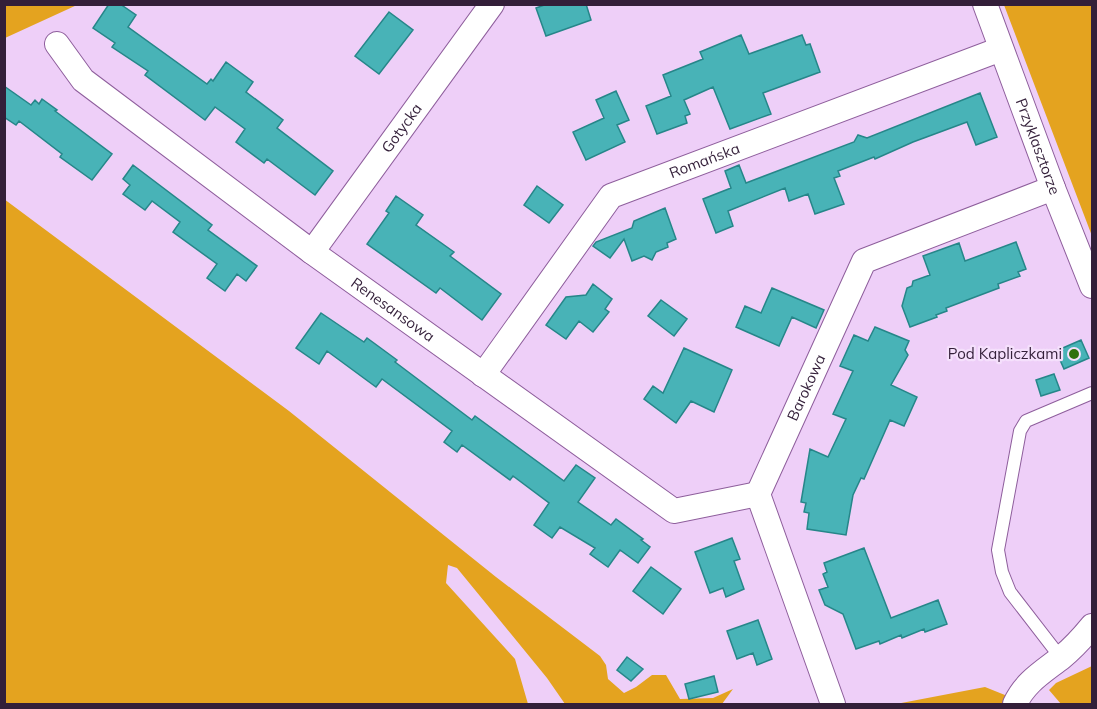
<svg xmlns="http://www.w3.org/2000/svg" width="1097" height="709" font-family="Mulish,sans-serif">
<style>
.green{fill:#e4a31f}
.building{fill:#48b3b7;stroke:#268689;stroke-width:1.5}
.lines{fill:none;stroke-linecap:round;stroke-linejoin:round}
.service-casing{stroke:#8e5e9c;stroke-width:14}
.minor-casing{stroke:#8e5e9c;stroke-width:26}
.service{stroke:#fff;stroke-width:12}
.minor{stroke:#fff;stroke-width:24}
.poi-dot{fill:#2f720e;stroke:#f5e0fc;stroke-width:2}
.labels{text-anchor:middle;stroke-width:4.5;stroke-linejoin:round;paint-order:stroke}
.street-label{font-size:15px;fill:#331f39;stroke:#f5e0fc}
.poi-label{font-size:15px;fill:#331f39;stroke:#f5e0fc;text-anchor:end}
</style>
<rect width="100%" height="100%" fill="#eecff8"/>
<path class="green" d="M5,4H77V5L5,38Z
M1004,5H1092V236Z
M4,199L289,411L496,577L600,656L606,665L608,679L624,693L636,687L652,675H666L680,699L713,698L733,689L722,704H565L547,678L457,568L448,565L446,583L515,659L528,704H5Z
M1092,666V704H1061L1049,690L1056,683Z
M985,687L1027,704H896Z"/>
<path class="building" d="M109,4H120L136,15L128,27L207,84L211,79L213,81L226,62L253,82L246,92L283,120L277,128L333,171L315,195L267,159L264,163L236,142L245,129L215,107L205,120L145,75L148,71L112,47L115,43L93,28Z
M547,4H586L591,20L546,36L536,8Z
M389,12L413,30L379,74L355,56Z
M741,35L749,54L802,35L806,45L810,44L820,72L763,93L771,114L730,129L713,87L684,100L690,114L685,116L687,123L657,134L646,106L671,96L663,75L703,59L700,52Z
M4,86L31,105L35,100L39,104L42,99L57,110L55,111L112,154L92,180L60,157L62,154L19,121L16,125L4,117Z
M616,91L629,120L617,125L625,142L586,160L573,132L604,118L596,100Z
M980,93L997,137L976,145L967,122L913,142L875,159L874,157L838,171L840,176L834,178L844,204L815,214L808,194L789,201L785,188L728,211L733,226L716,233L703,199L731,188L725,171L739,165L746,183L854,142L858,135L867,138Z
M133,165L212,225L208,230L257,266L246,281L237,274L225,291L207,278L217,264L173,232L180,222L152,201L145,210L123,194L130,185L123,179Z
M537,186L563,205L549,223L524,205Z
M396,196L423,215L416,225L454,252L450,256L501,294L482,320L440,288L436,293L367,244L389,213L386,211Z
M665,208L676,239L667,243L668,247L656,252L652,260L644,256L632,261L624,239L610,258L593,246L596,242L632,228L634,221Z
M1016,242L1026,269L1018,272L1020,276L998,284L999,288L946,308L947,311L936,315L937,317L910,327L902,306L907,288L912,286L913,281L930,275L923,256L959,243L965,261Z
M593,284L612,299L605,309L609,312L593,332L579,321L566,339L546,325L566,297L586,295Z
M772,288L824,310L816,328L792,317L779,346L736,327L745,306L761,313Z
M661,300L687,319L674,336L648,316Z
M321,313L364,342L367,338L397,360L395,362L472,420L475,416L564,481L576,465L595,478L578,502L611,525L616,519L643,539L641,540L650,547L638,563L620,550L608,567L590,554L595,548L560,527L552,538L534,525L549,503L513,476L510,480L462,445L457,452L444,442L452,431L382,379L376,387L327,351L319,364L296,348Z
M875,327L909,341L905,350L908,355L891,385L917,397L904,426L890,420L864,479L861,478L853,495L846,535L807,529L809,513L804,512L806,503L801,502L810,449L828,457L846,419L833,414L853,371L840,366L854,335L868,341Z
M1081,340L1089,358L1064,369L1056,351Z
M684,348L732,370L714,412L691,401L676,423L644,399L653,386L663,393Z
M1054,374L1060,390L1041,396L1036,380Z
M732,538L740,559L734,561L744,589L726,597L723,588L710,593L695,552Z
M864,548L891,618L938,600L947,624L925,632L924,629L902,638L901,635L880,644L879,641L856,649L843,614L825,605L819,590L828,587L823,574L827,572L824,563Z
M651,567L681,589L663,614L633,591Z
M758,620L772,659L757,665L753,653L737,659L727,631Z
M627,657L643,669L631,681L617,670Z
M714,676L718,692L689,699L685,684Z"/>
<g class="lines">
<defs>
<path id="service" d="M1061,658L1010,592L1002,572L998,550L1020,431L1026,421L1092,393"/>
<g id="minor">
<path id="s1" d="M985,4L1053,188L1092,286"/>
<path id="s2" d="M57,44L83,80L312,252L674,511L758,494"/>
<path id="s3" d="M312,252L492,4"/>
<path id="s4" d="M483,375L611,196L1001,49"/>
<path id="s5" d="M833,704L758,494L864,261L1053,188"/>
<path d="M1015,704C1025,682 1043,672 1062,657C1073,648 1083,637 1092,626"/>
</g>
</defs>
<use href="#service" class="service-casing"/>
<use href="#minor" class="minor-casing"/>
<use href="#service" class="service"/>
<use href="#minor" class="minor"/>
</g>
<circle class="poi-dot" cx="1074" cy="354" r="6"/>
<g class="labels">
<g class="street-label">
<text dy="5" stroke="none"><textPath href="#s3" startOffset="153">Gotycka</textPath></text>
<text dy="5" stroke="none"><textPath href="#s1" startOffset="152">Przyklasztorze</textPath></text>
<text dy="5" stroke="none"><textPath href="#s4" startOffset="320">Romańska</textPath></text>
<text dy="5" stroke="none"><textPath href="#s2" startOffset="430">Renesansowa</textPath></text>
<text dy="5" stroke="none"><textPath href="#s5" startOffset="340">Barokowa</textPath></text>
</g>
<g class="poi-label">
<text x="1062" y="359">Pod Kapliczkami</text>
</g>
</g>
<rect width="1097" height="709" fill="none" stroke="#331f39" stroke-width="12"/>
</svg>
